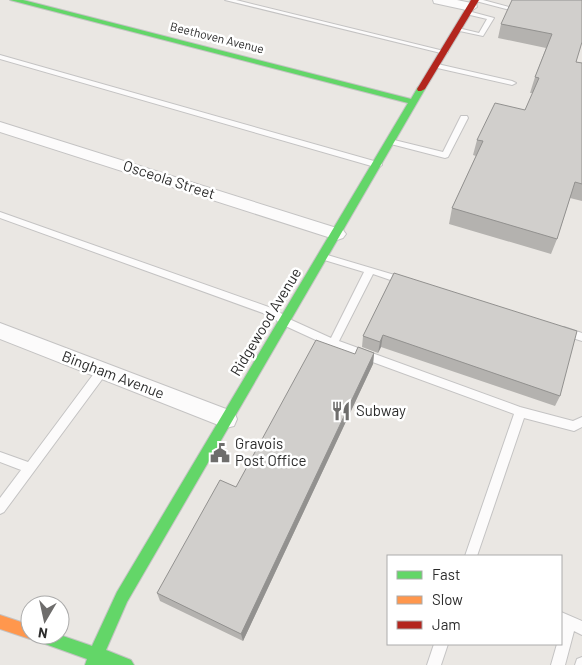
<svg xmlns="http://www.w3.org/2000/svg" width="582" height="665" font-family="Barlow,sans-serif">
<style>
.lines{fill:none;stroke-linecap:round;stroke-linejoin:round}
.lane-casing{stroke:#c4c3c3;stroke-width:2}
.street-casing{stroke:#c4c3c3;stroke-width:2}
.fast-casing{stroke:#c4c3c3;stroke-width:2}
.slow-casing{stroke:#c4c3c3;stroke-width:2}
.jam-casing{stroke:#c4c3c3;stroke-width:2}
.lane{fill:#fcfbfb;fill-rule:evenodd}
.street{fill:#fcfbfb;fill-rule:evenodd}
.fast{fill:#63d668;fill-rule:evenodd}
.slow{fill:#ff974d;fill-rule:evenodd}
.jam{fill:#b3261e;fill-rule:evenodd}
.wall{fill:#b4b2af}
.shaded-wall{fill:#92918f}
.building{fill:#d1cfcc;stroke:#92918f}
.labels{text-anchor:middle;stroke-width:5;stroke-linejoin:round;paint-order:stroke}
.far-street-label{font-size:12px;fill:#2c2c2c;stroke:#fff}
.street-label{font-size:15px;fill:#2c2c2c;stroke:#fff}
.poi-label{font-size:15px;fill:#2c2c2c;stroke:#fff;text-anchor:start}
</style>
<rect width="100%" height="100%" fill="#eae7e3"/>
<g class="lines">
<defs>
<path id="lane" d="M225,0H236L448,52L445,54Z
M472,0H483L513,8L510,10Z
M468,11L494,18L483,36L455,30L458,28L479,33L487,19L466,14V12Z
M0,55L381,163L382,165L378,168L375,167L0,59Z
M433,63L512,81L516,83L512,85L433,67Z
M461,116H467L468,118L448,157L445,158L387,143L386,141L390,139L443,152Z
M0,212L277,310L287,318L331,338L364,272L321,259L319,257L321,255L324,254L408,279L410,281L408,283L405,285L373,274L339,341L520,407L573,421L582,417V427L574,431L524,418L477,556H465L514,414L329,346L281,324L271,316L0,218Z
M564,327L582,333V341L560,334L559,331L560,328Z
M102,367L106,368L107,371L106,374L4,512L0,514V498L21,470L0,462V452L28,462L98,368Z
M561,612L582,621V635L574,631L565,665H551L557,644H561Z
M434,644H448L441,665H427Z
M582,657V665H575L577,659Z"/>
<path id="street" d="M433,0H457L476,4L477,7L471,11L434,3Z
M0,122L343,230L346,234L343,238L337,240L331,238L0,132Z
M0,323L234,412L237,419L234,426L226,428L0,339Z"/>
<path id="fast" d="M10,0H23L411,99L418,87H421L425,89L127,602L106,650L131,660L134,665H85L87,659L34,640L32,635H60L92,646L117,592L408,103Z"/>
<path id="slow" d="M0,615L30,625V635H36L35,637L30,639L0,629Z"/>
<path id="jam" d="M471,0H479L425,89L421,91H418L417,89Z"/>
</defs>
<use href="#lane" class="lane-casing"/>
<use href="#street" class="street-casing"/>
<use href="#fast" class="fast-casing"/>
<use href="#slow" class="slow-casing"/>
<use href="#jam" class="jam-casing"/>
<use href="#lane" class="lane"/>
<use href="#street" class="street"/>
<use href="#fast" class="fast"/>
<use href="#slow" class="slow"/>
<use href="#jam" class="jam"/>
</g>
<path class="wall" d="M582,0L576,62L582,63V201L570,198L557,239L551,254L449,224L452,208L476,156L473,155L477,140L525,110L533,93H530L535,77L546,48L498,38L501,24Z
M394,273L560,396L555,406L381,347L378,353L362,347L363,336Z
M374,353L373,364L243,641L160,601L157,593L236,487L355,354Z"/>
<path class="shaded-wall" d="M383,335L381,347L378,353L380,342Z
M374,353L373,364L243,641L241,634Z"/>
<path class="building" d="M512,0H582V42L576,62L582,63V184L575,182L557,239L452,208L483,141L477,140L495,103L525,110L539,78L535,77L552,34L501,24Z
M394,273L577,331L560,396L383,335L380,342L363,336Z
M316,340L355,354L358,347L374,353L241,634L157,593L220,480L236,487Z"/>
<defs>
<symbol id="restaurant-bare" viewBox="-9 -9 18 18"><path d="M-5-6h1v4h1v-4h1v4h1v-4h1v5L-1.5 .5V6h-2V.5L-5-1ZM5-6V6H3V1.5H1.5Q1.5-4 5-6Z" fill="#6e6d6c" stroke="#fff" stroke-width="2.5" paint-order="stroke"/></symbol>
<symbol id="civic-bare" viewBox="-9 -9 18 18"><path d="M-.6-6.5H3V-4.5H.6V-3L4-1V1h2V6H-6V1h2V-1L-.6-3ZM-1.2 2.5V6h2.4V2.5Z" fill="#6e6d6c" stroke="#fff" stroke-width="2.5" paint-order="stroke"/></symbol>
</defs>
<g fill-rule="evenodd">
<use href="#restaurant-bare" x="327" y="397" width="28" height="28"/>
<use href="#civic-bare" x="206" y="439" width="28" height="28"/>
</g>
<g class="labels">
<g class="far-street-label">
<text transform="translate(217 38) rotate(14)" y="4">Beethoven Avenue</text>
</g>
<g class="street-label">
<text transform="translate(169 180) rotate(18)" y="5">Osceola Street</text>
<text transform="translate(266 322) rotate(-59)" y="5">Ridgewood Avenue</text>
<text transform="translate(113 375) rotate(21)" y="5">Bingham Avenue</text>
</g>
<g class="poi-label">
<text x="356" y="416">Subway</text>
<text x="235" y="449">Gravois<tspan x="235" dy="17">Post Office</tspan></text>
</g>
</g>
<rect x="387" y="555" width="175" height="90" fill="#ffffff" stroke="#ababab"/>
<rect x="397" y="571" width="25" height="8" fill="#63d668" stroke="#ababab"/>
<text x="432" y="580" font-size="15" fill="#2c2c2c">Fast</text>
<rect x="397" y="596" width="25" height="8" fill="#ff974d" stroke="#ababab"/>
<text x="432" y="605" font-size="15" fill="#2c2c2c">Slow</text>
<rect x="397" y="621" width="25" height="8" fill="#b3261e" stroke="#ababab"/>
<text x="432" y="630" font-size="15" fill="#2c2c2c">Jam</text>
<g transform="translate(45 620) rotate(189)"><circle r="24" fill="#ffffff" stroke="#ababab"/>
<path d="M0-4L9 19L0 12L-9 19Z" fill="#6e6d6c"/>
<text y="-8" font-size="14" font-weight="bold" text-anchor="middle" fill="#2c2c2c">N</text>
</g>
</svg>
